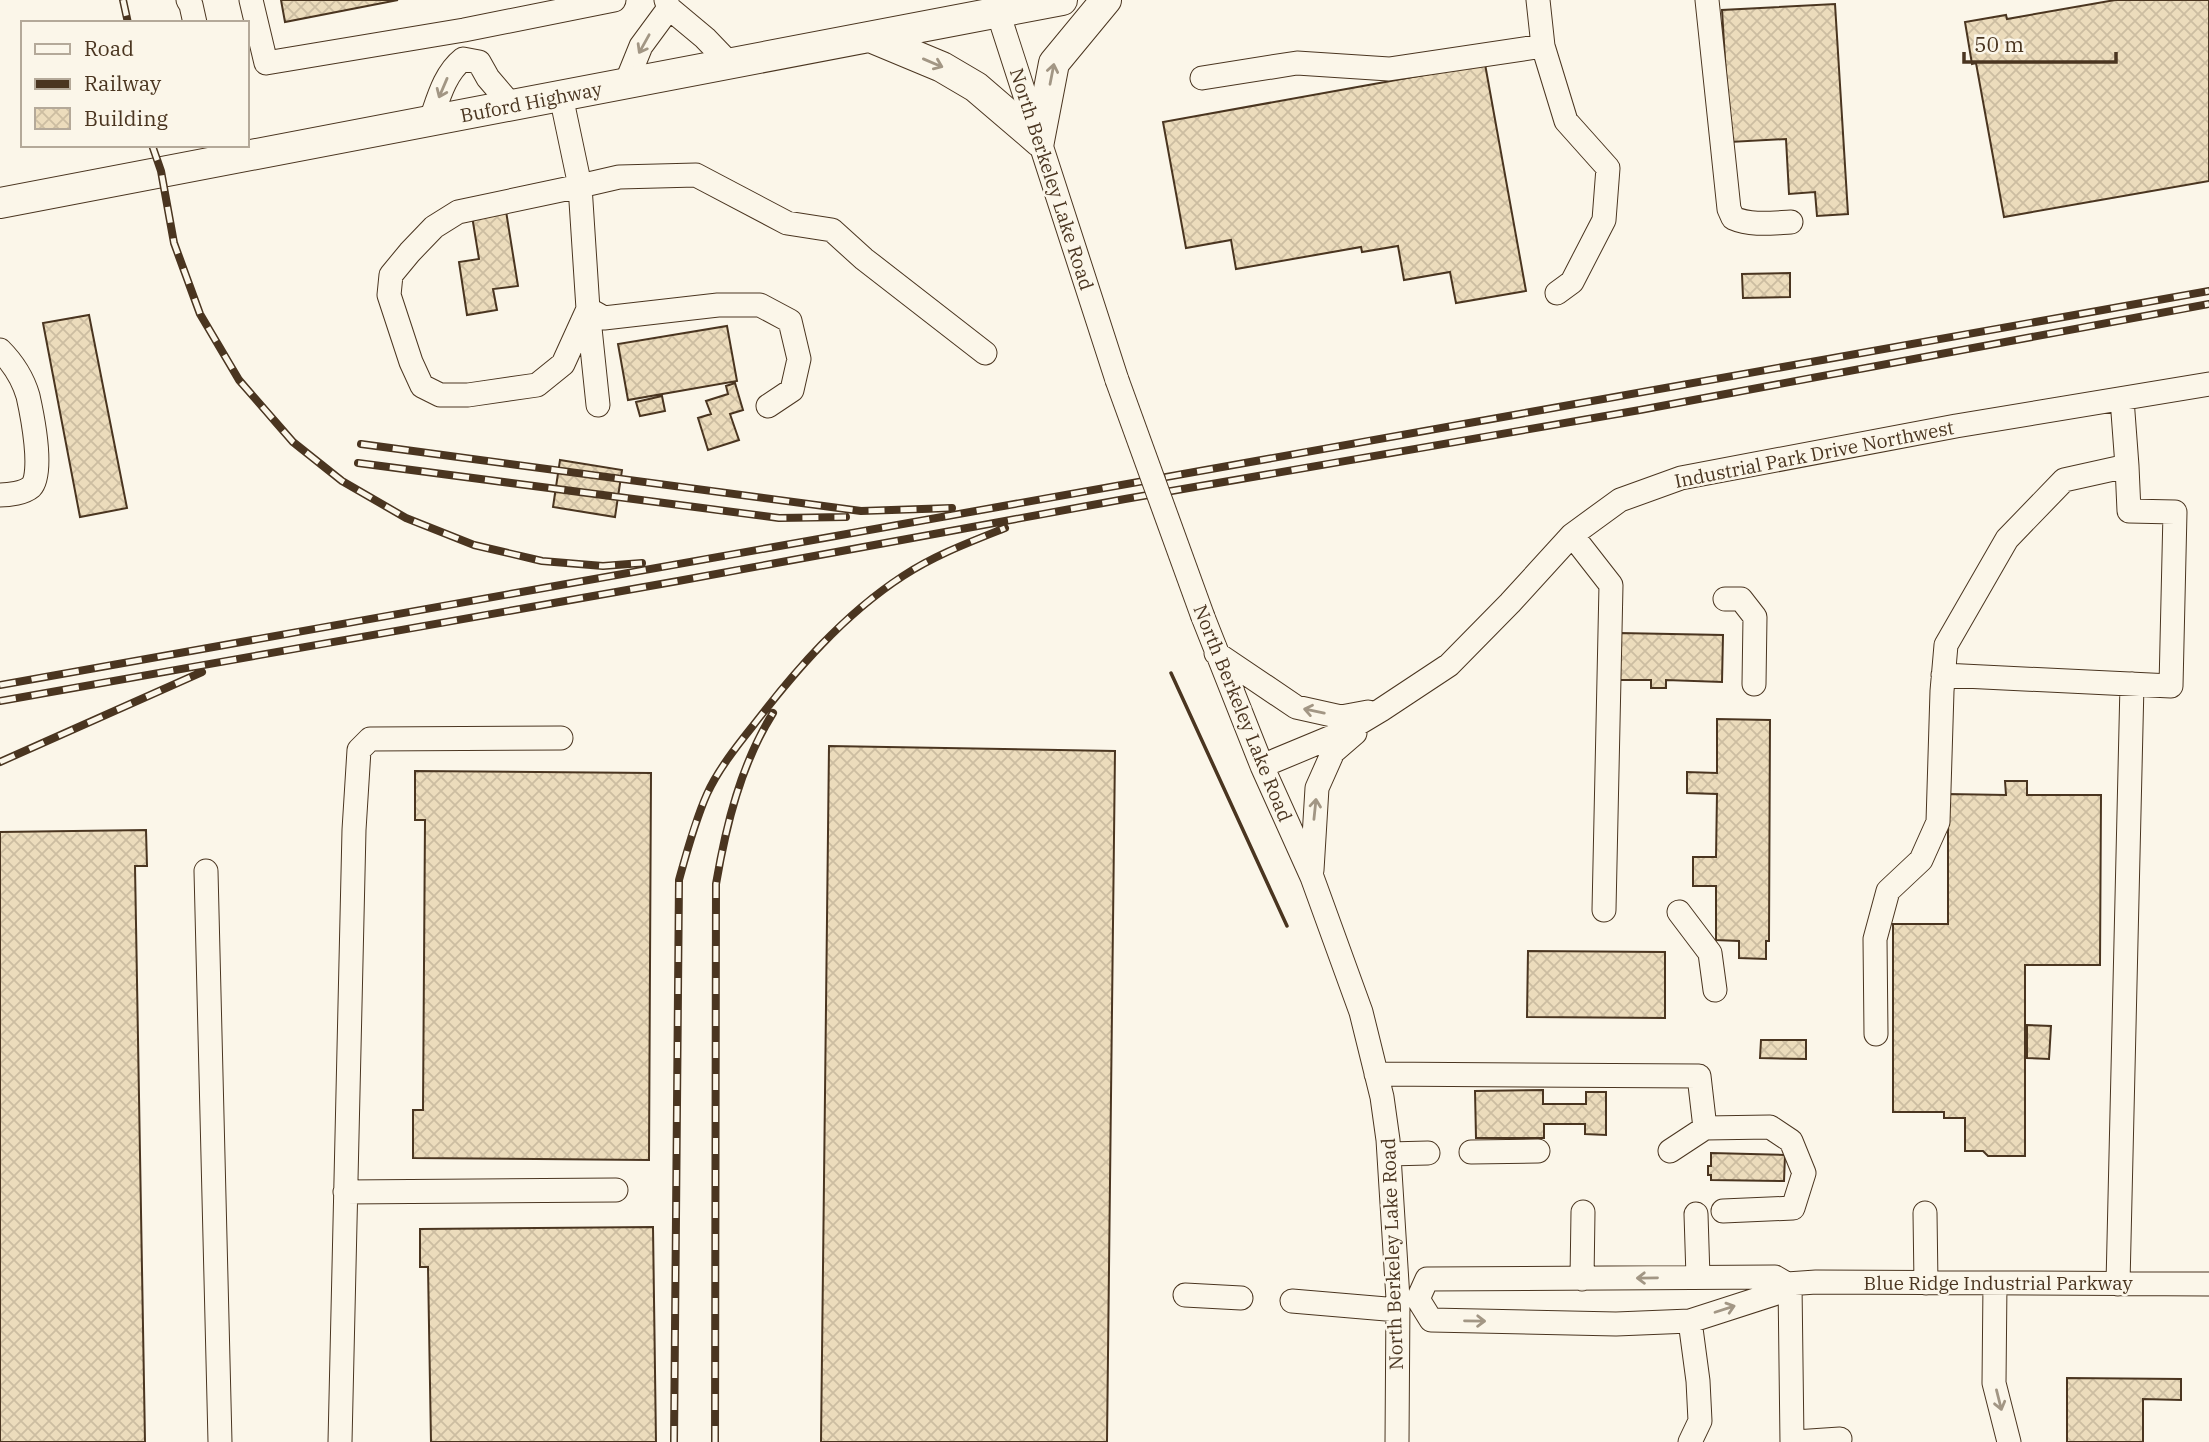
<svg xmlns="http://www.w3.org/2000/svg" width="2209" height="1442" font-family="'IBM Plex Serif',serif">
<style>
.building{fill:url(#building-cross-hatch);stroke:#4a3520;stroke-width:2}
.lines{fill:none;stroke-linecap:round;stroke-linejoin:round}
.minor-casing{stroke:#4a3520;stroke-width:25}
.major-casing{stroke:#4a3520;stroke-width:32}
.minor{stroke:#fbf6e9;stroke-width:23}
.major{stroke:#fbf6e9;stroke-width:30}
.rail-casing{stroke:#4a3520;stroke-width:8}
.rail{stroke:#fbf6e9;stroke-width:5;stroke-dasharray:16;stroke-linecap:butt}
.minor-bridge-casing{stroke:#4a3520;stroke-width:25;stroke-linecap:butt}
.minor-bridge{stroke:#fbf6e9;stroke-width:23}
.wall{stroke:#4a3520;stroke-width:3.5}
.oneway{stroke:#a29684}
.labels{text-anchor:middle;stroke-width:5;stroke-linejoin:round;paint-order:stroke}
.street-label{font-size:19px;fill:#4a3520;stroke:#fbf6e9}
</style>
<defs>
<pattern id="building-cross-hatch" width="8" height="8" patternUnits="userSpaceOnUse" patternTransform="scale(1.75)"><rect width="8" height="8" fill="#ecdcbc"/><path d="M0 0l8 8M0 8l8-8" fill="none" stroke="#ccbda1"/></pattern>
</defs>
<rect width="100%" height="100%" fill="#fbf6e9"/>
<path class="building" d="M281,0H398L285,22Z
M2115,0H2209V181L2004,217L1976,63L1972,64L1965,22L2006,15L2007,19Z
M1835,4L1848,214L1817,216L1815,192L1789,194L1786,139L1730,142L1722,10Z
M1485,64L1526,291L1456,303L1450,272L1404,280L1398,246L1362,252L1361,247L1236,269L1231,240L1186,248L1163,122Z
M506,211L518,286L493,289L497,310L467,315L459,262L479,259L472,216Z
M1790,273V297L1743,298L1742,274Z
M89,315L127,508L80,517L43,323Z
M727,326L737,381L628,400L618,344Z
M735,383L743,410L730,414L739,440L708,450L698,418L711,414L706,401L728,394L726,386Z
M662,396L665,411L640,416L636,402Z
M560,460L622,470L615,517L553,507Z
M1619,633L1723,635L1722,682L1666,680V688H1651V680H1618Z
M1717,719L1770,720L1769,941H1766V959L1739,958V941L1716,940V886H1693V857H1716L1717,794L1687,793V772L1717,773Z
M829,746L1115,751L1107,1442H821Z
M415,771L651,773L649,1160L413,1158V1110H423L425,820H415Z
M2005,781H2027V795H2101L2100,965H2025V1156H1988L1983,1151H1965V1118H1944V1112H1893V924H1948V794L2006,795Z
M146,830L147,866H135L145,1442H0V832Z
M1528,951L1665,952V1018L1527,1017Z
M2027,1025L2051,1026L2049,1059L2027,1058Z
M1761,1040H1806V1059L1760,1058Z
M1543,1090V1104H1586V1092H1606V1135L1585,1134V1124H1544V1138H1476L1475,1091Z
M1711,1153L1785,1155L1784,1181L1711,1180V1175H1708V1166H1711Z
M653,1227L656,1442H431L428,1267H420V1229Z
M2067,1378L2181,1379V1400L2143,1399V1442H2067Z"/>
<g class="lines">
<defs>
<path id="minor" d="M188,0L191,5L195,23
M251,0L266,63L464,30L614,0
M666,0L669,8L705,38L729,63
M994,0L1117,380
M1707,0L1729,209L1733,218C1751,226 1772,223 1791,222
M1543,46L1566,121L1608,168L1604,220L1572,282L1557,293
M1202,78L1297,63L1389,69L1543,46L1538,0
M626,83L641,46L669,8
M561,96L580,186L619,177L696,175L787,223L832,230L864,259L985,353
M430,122C438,100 444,74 463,59L479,62L488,78L512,106
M588,309L563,364L537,385L468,395H440L422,386L411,362L389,295L391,275L410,252L434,227L458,212L580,186L588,309L604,318L718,305H760L790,321L799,359L792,390L768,406
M588,309L598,405
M0,350C12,362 23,379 28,396C32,414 44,474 31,487C24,493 9,495 0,495
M1572,535L1611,585L1604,910
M1725,599H1741L1755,617L1754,684
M1203,617L1262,766L1312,877L1361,1012L1382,1097L1388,1140L1398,1299L1397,1442
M1216,653L1296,707L1341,717L1368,712
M1943,675L2171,686L2175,512L2129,511L2127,466
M1262,766L1346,731L1381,710L1449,665L1510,603L1572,535L1620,500L1681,478L1956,426L2209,384
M1312,870L1317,788L1333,752L1355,733
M206,871L220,1442
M1679,912L1710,953L1715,990
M1876,1034L1875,939L1888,891L1921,860L1938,822L1942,691L1946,645L2007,539L2064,480L2127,466L2122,399
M1376,1074L1699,1076L1705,1128
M1670,1151L1705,1128L1770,1127L1791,1141L1804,1173L1793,1208L1723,1211
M1471,1152L1538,1151
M1389,1154L1428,1153
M345,1192L616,1190
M1925,1213L1926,1283
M1696,1214L1698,1277
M1582,1279L1583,1212
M1995,1283L1994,1383L2009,1442
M1790,1284L1792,1442
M2118,1284L2132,684
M1185,1295L1241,1298
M1418,1299L1427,1279L1775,1277L1787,1284L1816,1282L2209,1284
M1418,1299L1431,1320L1616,1324L1690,1321L1777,1293L1787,1284
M1292,1301L1398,1310
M1690,1321L1698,1381L1700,1421L1690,1442
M340,1442L354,830L359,750L370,739L561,738
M1795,1442L1840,1439"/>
<path id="major" d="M870,37L942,67L976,87L1039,141
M1039,141L1054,63L1106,0
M0,203L1062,0"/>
</defs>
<use href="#minor" class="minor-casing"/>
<use href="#major" class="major-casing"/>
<use href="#minor" class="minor"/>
<use href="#major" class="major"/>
<defs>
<path id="rail" d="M123,0L128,23
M152,145L161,171L174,243L200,314L239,380L293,442L342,481L406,518L474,545L542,561L603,566L642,563
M361,444L861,511L952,508
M358,463L779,518L846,517
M0,685L2209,291
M0,701L678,581L1125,499L1640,410L2209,304
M0,762L202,672
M674,1442L679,880C687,851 695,821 707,794C718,770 736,747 752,727C795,671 843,615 903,576C935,555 970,542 1005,528
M715,1442L716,884C726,825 741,764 773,713"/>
</defs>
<use href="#rail" class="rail-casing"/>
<use href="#rail" class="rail"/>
<defs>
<path id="minor-bridge" d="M1117,380L1203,617"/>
</defs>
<use href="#minor-bridge" class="minor-bridge-casing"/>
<use href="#minor-bridge" class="minor-bridge"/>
<path class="wall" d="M1171,673L1287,926"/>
</g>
<defs><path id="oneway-shaft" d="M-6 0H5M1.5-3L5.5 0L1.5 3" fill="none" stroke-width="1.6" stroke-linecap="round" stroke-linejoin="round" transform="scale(1.75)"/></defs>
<g class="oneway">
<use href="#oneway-shaft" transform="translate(644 44) rotate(119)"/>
<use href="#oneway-shaft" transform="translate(933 63) rotate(23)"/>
<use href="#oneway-shaft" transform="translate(1052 74) rotate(-79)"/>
<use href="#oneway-shaft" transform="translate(443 88) rotate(113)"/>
<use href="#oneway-shaft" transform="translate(1314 711) rotate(-168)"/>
<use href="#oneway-shaft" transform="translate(1315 809) rotate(-84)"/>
<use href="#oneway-shaft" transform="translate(1647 1278) rotate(179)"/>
<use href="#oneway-shaft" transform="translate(1725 1309) rotate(-18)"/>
<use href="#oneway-shaft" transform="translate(1475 1321) rotate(1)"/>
<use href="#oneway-shaft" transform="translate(1999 1400) rotate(76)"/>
</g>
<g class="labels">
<g class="street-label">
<text transform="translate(531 102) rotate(-11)" y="7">Buford Highway</text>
<text transform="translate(1052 179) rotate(72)" y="7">North Berkeley Lake Road</text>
<text transform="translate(1814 454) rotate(-11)" y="7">Industrial Park Drive Northwest</text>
<text transform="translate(1243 713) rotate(68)" y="7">North Berkeley Lake Road</text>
<text transform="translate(1392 1254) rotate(-92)" y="7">North Berkeley Lake Road</text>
<text x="1998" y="1290">Blue Ridge Industrial Parkway</text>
</g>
</g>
<rect x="21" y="21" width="228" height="126" fill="#fbf6e9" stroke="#b4a999" stroke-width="2"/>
<rect x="35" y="44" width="35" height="10" fill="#fbf6e9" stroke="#b4a999" stroke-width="2"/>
<text x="84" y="56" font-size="21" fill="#4a3520">Road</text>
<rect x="35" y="79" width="35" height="10" fill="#4a3520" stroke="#b4a999" stroke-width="2"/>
<text x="84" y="91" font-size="21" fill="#4a3520">Railway</text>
<rect x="35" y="108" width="35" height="21" fill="url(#building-cross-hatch)" stroke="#b4a999" stroke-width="2"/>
<text x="84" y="126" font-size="21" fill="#4a3520">Building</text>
<path d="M1964 52v10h152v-10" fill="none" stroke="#4a3520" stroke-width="3.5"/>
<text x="1974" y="52" font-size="21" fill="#4a3520" stroke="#fbf6e9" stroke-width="5" paint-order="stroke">50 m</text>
</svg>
